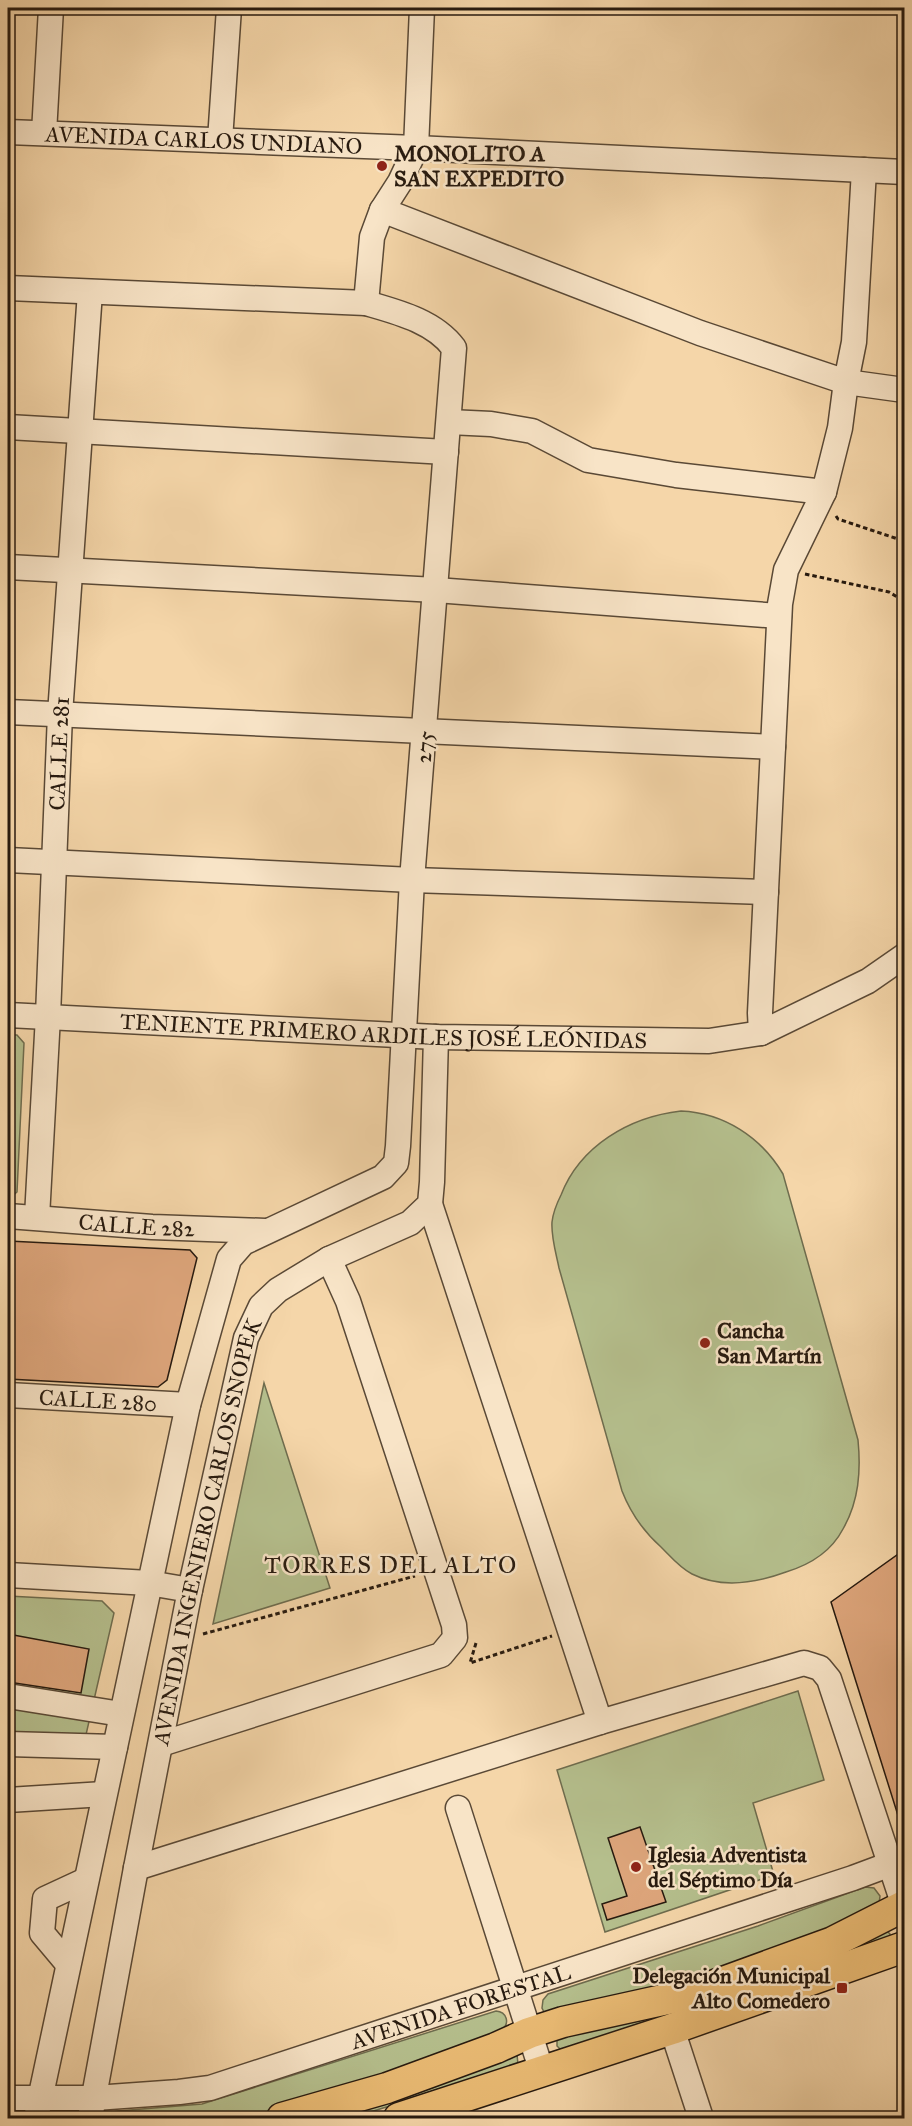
<svg xmlns="http://www.w3.org/2000/svg" width="912" height="2126" viewBox="0 0 912 2126" font-family="'IM FELL Great Primer',serif">
	<style>
		.green { fill: #b5bf8d; stroke: #6e6c4e; stroke-width: 1.5 }
		.building { fill: #dda57b; stroke: #271a0f; stroke-width: 1.5 }
		.lines { fill: none; stroke-linecap: round; stroke-linejoin: round }
		.minor-casing { stroke: #5a4936; stroke-width: 27 }
		.major-casing { stroke: #271a0f; stroke-width: 33 }
		.path { stroke: #271a0f; stroke-width: 3; stroke-dasharray: 4.5 3; stroke-linecap: butt }
		.minor { stroke: #f8e4c7; stroke-width: 24 }
		.major { stroke: #eabb74; stroke-width: 30 }
		.poi-dot { fill: #8f2418; stroke: #f8e4c7; stroke-width: 2 }
		.labels { text-anchor: middle; stroke-width: 5; stroke-linejoin: round; paint-order: stroke }
		.street-label { font-size: 22px; fill: #271a0f; stroke: #f8e4c7 }
		.poi-label { font-size: 22px; font-weight: bold; fill: #271a0f; stroke: #f8e4c7; text-anchor: start }
		.neighbourhood-label { font-size: 24px; letter-spacing: 1.5px; fill: #271a0f; stroke: #f8e4c7 }
	</style>
	<rect width="100%" height="100%" fill="#f5d6a9"/>
	<filter id="stains"><feTurbulence type="fractalNoise" baseFrequency=".00333" numOctaves="4"/><feColorMatrix values="0 0 0 0 .2 0 0 0 0 .09 0 0 0 0 .02 0 0 0 .5 -.17"/></filter>
	<radialGradient id="worn" r=".72"><stop offset=".6" stop-color="#630" stop-opacity="0"/><stop offset="1" stop-color="#630" stop-opacity=".3"/></radialGradient>
	<g class="green">
		<path d="M8,1035H17L24,1043L17,1192L9,1199H8Z"/>
		<path d="M681,1111C724,1113 761,1137 783,1174L858,1440C861,1471 859,1501 843,1529C831,1552 809,1565 786,1572C756,1583 722,1589 692,1574C680,1568 670,1556 661,1547C643,1531 631,1514 622,1491L559,1268C556,1253 551,1237 552,1222C553,1213 557,1203 561,1195C580,1146 629,1117 681,1111Z"/>
		<path d="M264,1383L330,1588L213,1624Z"/>
		<path d="M8,1596L102,1601L114,1613L85,1739L8,1737Z"/>
		<path d="M798,1691L824,1780L753,1803L774,1875L605,1932L557,1770Z"/>
		<path d="M865,1887L874,1888L880,1896L879,1904L873,1910L726,1970L544,2012L542,2008L543,2000L548,1994L758,1926Z"/>
		<path d="M886,1930L890,1934L889,1942L561,2050L557,2046V2039Z"/>
		<path d="M496,2011C507,2012 510,2023 502,2030L351,2088L247,2118H105L112,2112L118,2111L202,2104Z"/>
		<path d="M517,2054L518,2065L512,2068L351,2118H315Z"/>
	</g>
	<g class="building">
		<path d="M8,1241L190,1250L197,1258L167,1380L158,1387L8,1379Z"/>
		<path d="M904,1550V1825H901L831,1602Z"/>
		<path d="M8,1634L89,1649L81,1693L8,1682Z"/>
		<path d="M640,1827L666,1902L607,1920L602,1904L627,1896L608,1838Z"/>
	</g>
	<g class="lines">
		<g class="minor-casing">
			<g id="minor">
				<path id="s1" d="M8,132L416,148L904,172"/>
				<path d="M44,133L51,8"/>
				<path d="M220,140L229,8"/>
				<path d="M382,210L700,333L846,382L904,390"/>
				<path d="M8,288L366,303C397,312 434,321 454,348L412,880L398,1146L396,1163L383,1177L243,1243L229,1259L188,1405L36,2118"/>
				<path d="M366,303L372,237L382,210L400,182L416,148L422,8"/>
				<path d="M449,422L491,424L532,431L588,460L676,475L824,492"/>
				<path d="M8,427L446,452"/>
				<path d="M8,567L436,590L779,616"/>
				<path d="M8,712L773,747"/>
				<path d="M8,860L412,880L766,892"/>
				<path id="s2" d="M8,1015L436,1037L709,1041L761,1033L868,981L904,956"/>
				<path d="M761,1033L760,1013L780,604L786,570L824,492L840,428L846,382L854,342L864,170"/>
				<path d="M430,1204L600,1722"/>
				<path id="s3" d="M8,1216L152,1227L265,1231"/>
				<path id="s4" d="M37,1217L48,1016L60,714L90,292"/>
				<path id="s5" d="M8,1395L188,1405"/>
				<path d="M8,1575L149,1583L190,1590"/>
				<path d="M8,1696L121,1714"/>
				<path d="M8,1744L115,1747"/>
				<path d="M161,1744L441,1655L455,1638L454,1625L348,1301L329,1259"/>
				<path d="M8,1800L104,1794"/>
				<path d="M458,1808L542,2072"/>
				<path d="M136,1868L600,1722L804,1663L820,1668L829,1679L904,1906"/>
				<path d="M68,1964L42,1933L45,1899L86,1880"/>
				<path d="M672,2029L701,2118"/>
				<path id="s6" d="M8,2098H95L179,2092L210,2088L853,1878L904,1859"/>
				<path id="s7" d="M90,2118L136,1868L190,1590L246,1338L261,1306L278,1290L329,1259L410,1223L430,1204L432,1182L436,1037"/>
			</g>
		</g>
		<g class="major-casing">
			<g id="major">
				<path d="M282,2118L387,2088L496,2048L529,2033L563,2022L690,1994L833,1942L904,1906"/>
				<path d="M399,2118L672,2029L904,1947"/>
			</g>
		</g>
		<g class="path">
			<path d="M836,516L838,519L904,541"/>
			<path d="M805,574L889,592L904,601"/>
			<path d="M203,1634L415,1576"/>
			<path d="M476,1643L470,1663L552,1636"/>
		</g>
		<use href="#minor" class="minor"/>
		<use href="#major" class="major"/>
	</g>
	<g class="poi-dot">
		<circle cx="382" cy="166" r="6"/>
		<circle cx="705" cy="1343" r="6"/>
		<circle cx="636" cy="1867" r="6"/>
		<rect x="836" y="1982" width="12" height="12" rx="3"/>
	</g>
	<g class="labels">
		<g class="street-label">
			<text dy="8" stroke="none"><textPath href="#s1" startOffset="196">AVENIDA CARLOS UNDIANO</textPath></text>
			<text transform="translate(424 747) rotate(-85)" y="8">275</text>
			<text dy="8" stroke="none"><textPath href="#s4" startOffset="464">CALLE 281</textPath></text>
			<text dy="8" stroke="none"><textPath href="#s2" startOffset="376">TENIENTE PRIMERO ARDILES JOSÉ LEÓNIDAS</textPath></text>
			<text dy="8" stroke="none"><textPath href="#s3" startOffset="129">CALLE 282</textPath></text>
			<text dy="8" stroke="none"><textPath href="#s5" startOffset="90">CALLE 280</textPath></text>
			<text dy="8" stroke="none"><textPath href="#s7" startOffset="598">AVENIDA INGENIERO CARLOS SNOPEK</textPath></text>
			<text dy="8" stroke="none"><textPath href="#s6" startOffset="466">AVENIDA FORESTAL</textPath></text>
		</g>
		<g class="poi-label">
			<text x="394" y="161">MONOLITO A<tspan x="394" dy="25">SAN EXPEDITO</tspan></text>
			<text x="717" y="1338">Cancha<tspan x="717" dy="25">San Martín</tspan></text>
			<text x="648" y="1862">Iglesia Adventista<tspan x="648" dy="25">del Séptimo Día</tspan></text>
			<text x="830" y="1983" text-anchor="end">Delegación Municipal<tspan x="830" dy="25">Alto Comedero</tspan></text>
		</g>
		<g class="neighbourhood-label">
			<text x="391" y="1573">TORRES DEL ALTO</text>
		</g>
	</g>
	<rect width="912" height="2126" fill="none" stroke="#f5d6a9" stroke-width="30"/>
	<rect x="9" y="9" width="894" height="2108" fill="none" stroke="#271a0f" stroke-width="3"/>
	<rect x="15" y="15" width="882" height="2096" fill="none" stroke="#271a0f" stroke-width="1.5"/>
	<rect width="100%" height="100%" filter="url(#stains)"/>
	<rect width="100%" height="100%" fill="url(#worn)"/>
</svg>
